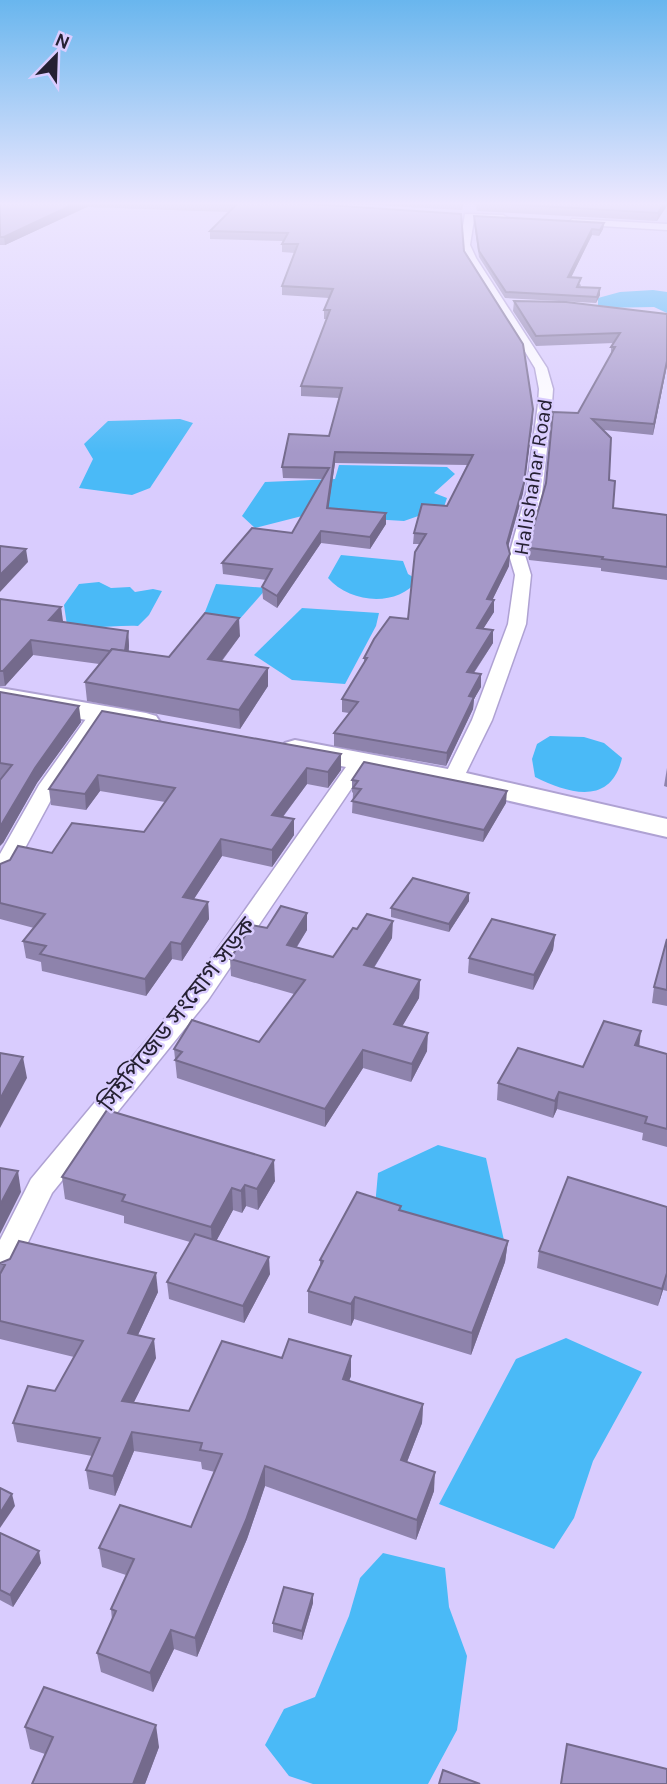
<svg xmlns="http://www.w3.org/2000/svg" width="667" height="1784" viewBox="0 0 667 1784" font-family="Karla,'Noto Sans Bengali',sans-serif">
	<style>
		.water { fill: #4abaf7 }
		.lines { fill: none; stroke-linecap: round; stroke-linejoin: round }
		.street-casing { stroke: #afa2d3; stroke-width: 3 }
		.secondary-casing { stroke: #afa2d3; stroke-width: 4 }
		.street { fill: #fff; fill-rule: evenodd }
		.secondary { fill: #fff; fill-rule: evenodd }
		.wall { fill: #8e83ac }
		.shaded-wall { fill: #746a8c }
		.building { fill: #a598c8; stroke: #746a8c; stroke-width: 2 }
		.labels { text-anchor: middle; stroke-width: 5; stroke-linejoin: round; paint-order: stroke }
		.far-street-label { font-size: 21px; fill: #252032; stroke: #d9ccfe }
		.street-label { font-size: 24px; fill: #252032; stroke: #d9ccfe }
	</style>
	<rect width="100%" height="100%" fill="#d9ccfe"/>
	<g class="water">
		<path d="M653,290L667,292V313L654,307L598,308V298L620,292Z"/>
		<path d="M180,419L193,423L150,488L132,495L79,488L93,459L84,444L108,421Z"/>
		<path d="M339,465L447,467L455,474L434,493L447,498L444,507L404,521L306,515L255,528L242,516L265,482L335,479Z"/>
		<path d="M341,555L403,561L408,574L418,580C396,608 350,603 328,578Z"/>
		<path d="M99,582L111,588L130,587L135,592L153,589L162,591L149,615L138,626C114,625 90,630 67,625L64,605L79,584Z"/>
		<path d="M216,584L267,588L230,630L199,627Z"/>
		<path d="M302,608L379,613L376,626L345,684L292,680L254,655Z"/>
		<path d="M550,736L584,737L604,743L622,758C611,806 569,794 535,777L532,759L537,744Z"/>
		<path d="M438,1145L486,1158L505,1245L375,1206L378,1173Z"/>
		<path d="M566,1338L642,1372L593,1461L574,1518L554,1549L439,1504L516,1359Z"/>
		<path d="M383,1553L445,1568L449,1607L467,1656L457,1730L428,1784H313L289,1776L265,1745L284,1709L315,1697L349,1616L360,1578Z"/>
	</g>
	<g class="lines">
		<g class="street-casing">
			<g id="street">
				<path d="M465,214L503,215L508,218L503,221L474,219L470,245L476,258L547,368L553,389L552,404L542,494L525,555L531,575L526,624L492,720L463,779L453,785L443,779L472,720L508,624L515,575L509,555L526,494L538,404L539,389L535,368L460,245Z"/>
				<path d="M572,219L667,224V230L568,224Z"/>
				<path d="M100,707L110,713L59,785L11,874L0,881V854L39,785L93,709Z"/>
				<path d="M360,755L370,761L208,1000L52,1193L11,1277L0,1281V1240L31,1179L190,988L353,757Z"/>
			</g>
		</g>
		<g class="secondary-casing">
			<g id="secondary">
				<path d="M0,688L146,713L156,716L160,722L156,728L146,731L0,704Z"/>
				<path d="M295,740L453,770L667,819V837L453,788L285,755L280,749L285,743Z"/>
			</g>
		</g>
		<use href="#street" class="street"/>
		<use href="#secondary" class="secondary"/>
	</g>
	<g class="wall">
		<path d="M0,203H296L464,251L533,419L523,493L508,547L509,566L492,600L494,612L483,629L493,643L474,673L481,687L474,699L473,709L446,766L334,746V733L349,713L342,712V699L364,664V658L408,619L419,544H413L414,533L447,506L467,465L335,463L328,508L386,524L370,549L321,543L277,608L263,599L262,587L266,580L223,574L222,563L292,533L323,479L283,478L282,467L329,436L339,398L301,396V386L327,319H324V310L329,298L282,295V286L295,253L282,252V244L283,241L210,239V231L229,212L87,207L5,245H0Z"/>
		<path d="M333,203H464L462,210Z"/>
		<path d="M475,203H667L657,221L477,211Z"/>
		<path d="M474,216L604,223L603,229L599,236L592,235L571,277L581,285L580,287L600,295L596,303L505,298L479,257L474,222Z"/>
		<path d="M514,301L667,314V365L653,435L604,430L613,508L667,515V580L601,571V568L529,560L528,555L529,543L578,413L611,356V347L614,343L536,346L513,311Z"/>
		<path d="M0,599L61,607L62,622L128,631L129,646V651L169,657L240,636L222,661L268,686L240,729L87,701L85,682L99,664L33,655L5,686H0Z"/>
		<path d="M0,692L81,722L37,783L3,843L0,778Z"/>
		<path d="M102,711L341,754V770L328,788L307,784L283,817L294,819V835L272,867L222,856L194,899L208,902L209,919L182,961L172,959L146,996L42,971L41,962L26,958L23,941L34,928L0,919V864L144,832L165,802L100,791L86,810L51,805L49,789Z"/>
		<path d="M667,768V787L664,786Z"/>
		<path d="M352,780L506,803L483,842L352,813L353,793L352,792Z"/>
		<path d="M469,893V901L449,932L391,917V908Z"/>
		<path d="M307,913V930L297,947L333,957L392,938L374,968L420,980L419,998L402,1026L427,1051L411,1082L363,1068L325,1127L177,1078L174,1049L259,1042L294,994L231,976L230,959L267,928Z"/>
		<path d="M555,935L553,950L533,990L468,973L469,958Z"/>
		<path d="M667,939V1006L652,1003L654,987Z"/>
		<path d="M639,1046L667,1054V1147L642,1140L643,1133L557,1109L553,1118L497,1100L498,1083L583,1067Z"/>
		<path d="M62,1177L275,1181L258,1210L246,1206L242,1213L233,1210L216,1241L270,1274L244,1323L169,1299L167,1282L190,1242L124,1223V1216L65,1199Z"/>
		<path d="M667,1207V1291L663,1290L658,1306L537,1268L539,1251Z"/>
		<path d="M400,1210L508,1241L505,1262L471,1355L354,1319L351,1326L308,1313V1291L320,1267V1260Z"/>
		<path d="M0,1263L158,1292L138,1335L156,1358L134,1402L189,1411L282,1358L351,1376L349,1381L423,1404L422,1423L407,1462L434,1491L416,1540L265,1486L247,1539L197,1657L174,1649L153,1692L101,1672L97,1653L112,1620L111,1609L126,1575L102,1567L99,1548L191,1527L215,1472L202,1469L201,1462L134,1451L115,1496L89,1489L86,1470L92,1456L17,1442L13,1423L55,1391L74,1357L0,1339Z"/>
		<path d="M0,1533L41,1563L13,1607L0,1600Z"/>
		<path d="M313,1594V1603L302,1640L273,1632V1623Z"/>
		<path d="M25,1727L159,1747L145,1784H32L45,1754L30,1749Z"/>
	</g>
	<g class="shaded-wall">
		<path d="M76,203H87V207L5,245L4,237Z"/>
		<path d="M664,203H667V206L657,221L658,213Z"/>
		<path d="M604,223L603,229L599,236L600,230Z"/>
		<path d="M592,229V235L568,284V277Z"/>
		<path d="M600,288V295L596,303L597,297Z"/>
		<path d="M667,361V365L653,435L654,424Z"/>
		<path d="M533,419L523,493L506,554L507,543Z"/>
		<path d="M335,452V463L327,519V508Z"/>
		<path d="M386,513V524L370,549V537Z"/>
		<path d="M321,531V543L277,608V596Z"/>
		<path d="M26,549L28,562L0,592V575Z"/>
		<path d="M510,554L509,566L487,611V599Z"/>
		<path d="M494,600V612L476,640L477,628Z"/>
		<path d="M61,607L63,621L50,635L49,620Z"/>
		<path d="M239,618L240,636L209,677L208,659Z"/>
		<path d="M493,630V643L466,684L467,672Z"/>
		<path d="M128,631L129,646L126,668L125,653Z"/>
		<path d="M31,640L33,655L5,686L3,671Z"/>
		<path d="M268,668V686L240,729L239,710Z"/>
		<path d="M481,674V687L474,699L473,709L446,766L447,753L469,696Z"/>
		<path d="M79,706L81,722L37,783L3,843L0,846V827L35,768Z"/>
		<path d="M341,754V770L328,788V772Z"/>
		<path d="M307,768V784L272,831V815Z"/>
		<path d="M98,775L100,791L86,810L85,794Z"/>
		<path d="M507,791L506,803L483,842L484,830Z"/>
		<path d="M294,819V835L272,867V850Z"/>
		<path d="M221,839L222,856L184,914L183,897Z"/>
		<path d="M469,893V901L449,932V924Z"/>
		<path d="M208,902L209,919L182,961L181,944Z"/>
		<path d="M307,913V930L287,962V945Z"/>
		<path d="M393,921L392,938L364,983V965Z"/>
		<path d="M555,935L553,950L533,990L534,975Z"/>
		<path d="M171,942L172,959L146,996L145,979Z"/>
		<path d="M420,980L419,998L393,1042L394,1024Z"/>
		<path d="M641,1031L639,1048L635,1045Z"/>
		<path d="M428,1033L427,1051L411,1082L412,1064Z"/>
		<path d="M363,1050V1068L325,1127V1109Z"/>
		<path d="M23,1057L27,1078L0,1128V1099Z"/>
		<path d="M559,1092L557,1109L553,1118L555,1101Z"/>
		<path d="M274,1160L275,1181L258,1210L257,1189Z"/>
		<path d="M18,1171L21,1192L0,1234V1205Z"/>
		<path d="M245,1185L246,1206L242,1213L241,1191Z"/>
		<path d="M232,1188L233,1210L212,1249L211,1227Z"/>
		<path d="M508,1241L505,1262L471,1355L472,1333Z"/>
		<path d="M269,1257L270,1274L244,1323L243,1306Z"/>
		<path d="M156,1273L158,1292L130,1352L128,1333Z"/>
		<path d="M667,1273L663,1290L658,1306L662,1289Z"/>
		<path d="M355,1297L354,1319L351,1326V1304Z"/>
		<path d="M154,1339L156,1358L125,1420L122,1401Z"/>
		<path d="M351,1356V1376L342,1398L343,1379Z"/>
		<path d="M423,1404L422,1423L400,1480L401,1460Z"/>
		<path d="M132,1432L134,1451L115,1496L113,1476Z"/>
		<path d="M265,1466V1486L247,1539L197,1657L195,1638Z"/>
		<path d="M435,1472L434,1491L416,1540L417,1520Z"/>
		<path d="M12,1494L15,1506L0,1528V1513Z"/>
		<path d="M39,1551L41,1563L13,1607L10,1595Z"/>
		<path d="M313,1594V1603L302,1640V1631Z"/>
		<path d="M171,1630L174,1649L153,1692L150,1673Z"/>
		<path d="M156,1725L159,1747L145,1784H133Z"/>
	</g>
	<g class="building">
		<path d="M0,203H76L4,237H0Z"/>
		<path d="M198,203H296L461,214L464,251L523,344L533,409L524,483L507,543L510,554L487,599L494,600L477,628L493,630L467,672L481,674L469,696L474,697L447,753L334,733L358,702L342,699L367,658H364L374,639L390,617L408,619L415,552L426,534L414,533L422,504L447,506L473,455L335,452L327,508L386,513L370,537L321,531L277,596L262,587L272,569L222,563L252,528L292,533L329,468L282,467L289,434L329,436L342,388L301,386L330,310H324L333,289L282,286L298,244H282L288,233L210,231L236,205Z"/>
		<path d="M490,203H664L658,213Z"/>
		<path d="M474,216L604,223L600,230L592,229L568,277L581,278L577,287L600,288L597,297L506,292L479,251Z"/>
		<path d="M514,301L566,302L667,314V361L654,424L592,419L611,438L609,480L615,481L613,508L667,515V567L602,559L603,557L530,548L529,543L546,483L553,412L578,413L615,347H611L620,333L536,336Z"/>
		<path d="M0,546L26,549L0,575Z"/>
		<path d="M0,599L61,607L49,620L128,631L125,651L112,649L110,651L31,640L3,671H0Z"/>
		<path d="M205,613L239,618L208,659L268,668L239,710L85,682L112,649L169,657Z"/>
		<path d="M0,692L79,706L35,768L0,827V780L12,765L0,763Z"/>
		<path d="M102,711L341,754L328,772L307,768L272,815L294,819L272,850L221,839L183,897L208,902L181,944L171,942L145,979L40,954L46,946L23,941L45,914L0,903V864L10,860L18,846L52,853L72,823L144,832L175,788L98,775L85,794L49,789Z"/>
		<path d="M364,762L507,791L484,830L352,801L361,789L353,788L358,781L352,780Z"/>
		<path d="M413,878L469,893L449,924L391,908Z"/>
		<path d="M281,906L307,913L287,945L333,957L353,928L357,929L367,914L393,921L364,965L420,980L394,1024L428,1033L412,1064L363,1050L325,1109L175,1060L182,1052L174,1049L192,1020L259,1042L305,980L230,959L252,925L267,928Z"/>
		<path d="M492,919L555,935L534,975L469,958Z"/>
		<path d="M667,939V990L654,987Z"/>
		<path d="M604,1021L641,1031L635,1045L667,1054V1129L645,1123L647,1117L559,1092L555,1101L498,1083L518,1048L583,1067Z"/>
		<path d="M0,1053L23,1057L0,1099Z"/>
		<path d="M107,1110L274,1160L257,1189L245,1185L241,1191L232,1188L211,1227L122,1201L125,1195L62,1177Z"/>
		<path d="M0,1168L18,1171L0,1205Z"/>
		<path d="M568,1177L667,1207V1273L662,1289L539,1251Z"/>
		<path d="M357,1192L401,1206L399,1210L508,1241L472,1333L355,1297L351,1304L308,1291L323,1261L320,1260Z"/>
		<path d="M195,1234L269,1257L243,1306L167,1282Z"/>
		<path d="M19,1241L156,1273L128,1333L154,1339L122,1401L189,1411L222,1341L282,1358L289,1339L351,1356L343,1379L423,1404L401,1460L435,1472L417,1520L265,1466L246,1520L195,1638L171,1630L150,1673L97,1653L116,1611L111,1609L134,1559L99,1548L120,1505L191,1527L222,1454L200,1450L202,1443L132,1432L113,1476L86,1470L100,1438L13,1423L28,1386L55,1391L83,1341L0,1321V1274L5,1265L0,1263L10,1259Z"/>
		<path d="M0,1488L12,1494L0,1513Z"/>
		<path d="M0,1533L39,1551L10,1595L0,1590Z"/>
		<path d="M284,1587L313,1594L302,1631L273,1623Z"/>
		<path d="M44,1687L156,1725L133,1784H32L53,1737L25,1727Z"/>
		<path d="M567,1744L667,1769V1784H561Z"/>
		<path d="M443,1770L480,1784H439Z"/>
	</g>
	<linearGradient id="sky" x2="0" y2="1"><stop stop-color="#69b6ee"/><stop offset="0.45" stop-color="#eee8ff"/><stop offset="1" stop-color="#eee8ff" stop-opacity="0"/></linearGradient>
	<rect width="667" height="453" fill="url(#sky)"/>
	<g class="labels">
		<g class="far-street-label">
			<text transform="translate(533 477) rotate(-81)" y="7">Halishahar Road</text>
		</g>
		<g class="street-label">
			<text transform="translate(177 1014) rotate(-52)" y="8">সিইপিজেড সংযোগ সড়ক</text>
		</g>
	</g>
	<g transform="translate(56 56) rotate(23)" stroke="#d9ccfe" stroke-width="5" paint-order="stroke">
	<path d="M0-5L12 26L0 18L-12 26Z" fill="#252032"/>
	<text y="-10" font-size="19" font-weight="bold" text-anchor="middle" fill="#252032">N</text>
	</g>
</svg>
